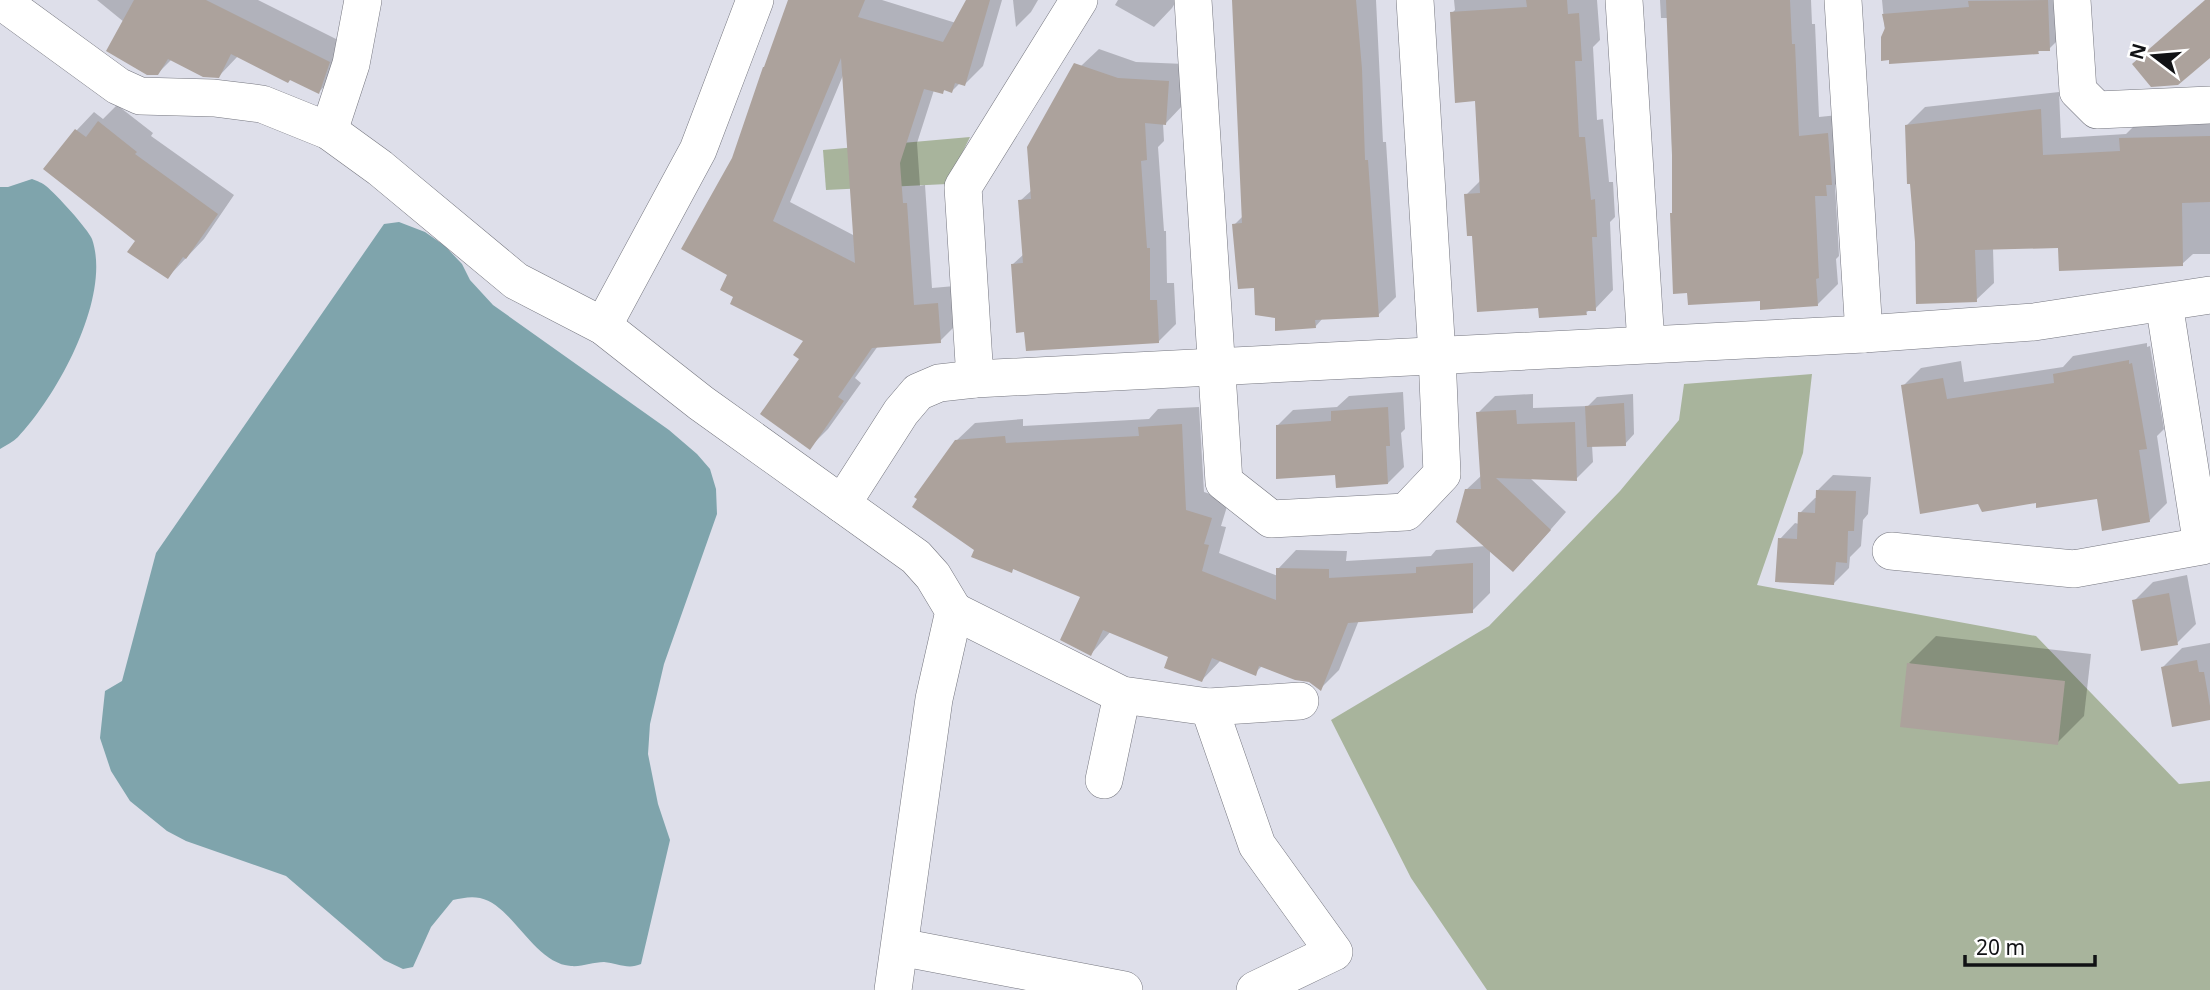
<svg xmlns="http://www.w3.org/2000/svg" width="2210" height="990" viewBox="0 0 2210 990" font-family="'Noto Sans',sans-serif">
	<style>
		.green { fill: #a8b49c }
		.water { fill: #7fa4ac }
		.shadow { fill: #0003; fill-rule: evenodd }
		.building { fill: #aca29c; fill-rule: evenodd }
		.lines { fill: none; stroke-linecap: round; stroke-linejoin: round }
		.minor-casing { stroke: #75767f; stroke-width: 38 }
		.minor { stroke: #fff; stroke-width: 37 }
	</style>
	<rect width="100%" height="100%" fill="#dedfea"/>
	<g class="green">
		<path d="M970,137L947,184L826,190L823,150Z"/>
		<path d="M1812,374L1803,453L1757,585L2036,636L2179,784L2210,781V990H1487L1411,878L1331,720L1489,626L1620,491L1679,420L1684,384Z"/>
	</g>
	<g class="water">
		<path d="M32,179C37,181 43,183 46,186C56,194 88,229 92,239C112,297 57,396 18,437C13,442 6,445 0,449V187H8Z"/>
		<path d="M399,222L425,232L445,246L462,264L470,280L493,305L669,430L697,454L710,469L716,489L717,514L664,664L650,724L648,754L658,804L670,840L641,964C628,970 617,963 604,962C593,962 582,967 571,966C533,963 513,905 480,898C471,896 462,898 453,900L431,927L413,967L403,969L384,960L286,876L186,841L167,831L130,801L111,771L100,738L105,691L122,681L156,553L384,224Z"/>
	</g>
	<g class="shadow">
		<path d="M97,0H258L346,44L336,74L319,92L238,56L219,76L172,59L157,74L124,22Z"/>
		<path d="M790,0H882L956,23L968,0H1002L983,66L965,84L960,83L952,91L946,89L942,92L934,90L917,143L920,186L925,185L932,288L955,286L958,323L940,341L878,346L855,378L861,383L828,429L810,447L801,358L806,341L736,296L729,274L734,159ZM844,73L855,236L790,202Z"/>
		<path d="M1013,0H1038L1031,12L1016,27Z"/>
		<path d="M1118,0H1177L1172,8L1154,27L1115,5Z"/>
		<path d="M1233,0H1376L1383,142H1386L1396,297L1378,315L1323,318L1315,327L1277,317L1256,286L1234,225L1244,215Z"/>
		<path d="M1454,0H1597L1600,40L1593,47L1597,120L1603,119L1609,182H1613L1615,217L1610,222L1613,290L1595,309H1590L1586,313L1540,306L1474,234L1466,195L1481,180L1476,100L1452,13L1455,10Z"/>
		<path d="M1660,0H1811L1812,24H1815L1819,117L1848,114L1847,173L1835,185L1839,256L1836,259L1838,284L1817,305L1761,299L1674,212L1668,18H1661Z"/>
		<path d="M1882,0H2065L2066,32L2049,49L2040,50L2038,52L1885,31Z"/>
		<path d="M1099,49L1136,62L1185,64L1183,105L1166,123H1163L1164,141L1158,147L1164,231H1166L1167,283H1174L1176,324L1158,342L1013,264L1024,254L1020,201L1032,190L1081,66Z"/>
		<path d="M2059,92L2061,138L2126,134L2139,121L2210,119V254H2193L2182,264L2059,246L1993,248L1994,283L1976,300L1916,242L1907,125L1925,107Z"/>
		<path d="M117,105L153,133L151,136L234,195L204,239L168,277L137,241L46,169L77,130L94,112L103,119Z"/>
		<path d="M2147,343V347L2150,346L2164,429L2157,436L2167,503L2149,521L2099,497L2037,501L1903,386L1921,368L1961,361L1964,382L2063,367L2073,356Z"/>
		<path d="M1403,392L1405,429L1401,433L1404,467L1388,483L1336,473L1277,426L1293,410L1337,407L1349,396Z"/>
		<path d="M1533,394V408L1588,406L1597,397L1633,394L1634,434L1625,444L1592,445L1593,462L1576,479L1530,478L1566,512L1530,553L1490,550V593L1472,611L1359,620L1339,670L1321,688L1309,680L1263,665L1255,673L1221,660L1202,680L1170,656L1111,631L1091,654L1082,596L1015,567L1011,571L976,550L956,441L975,423L1023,419V426L1149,419L1158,409L1199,407L1204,492L1229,500L1221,526L1226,527L1219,553L1278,576V569L1296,550L1347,551L1346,561L1431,556L1436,550L1486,546L1466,490L1482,475L1478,413L1495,396Z"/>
		<path d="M1833,475L1871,477L1868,514L1863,520L1861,546L1850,557L1849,568L1834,583L1780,539L1795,523L1799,524L1800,513L1815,498H1818V490Z"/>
		<path d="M2187,575L2196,624L2177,643L2134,601L2153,582Z"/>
		<path d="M1936,636L2091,654L2084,716L2057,743L1909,663Z"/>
		<path d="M2210,643V719L2163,667L2182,648Z"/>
	</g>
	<g class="building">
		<path d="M134,0H206L330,62L319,94L290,80L288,83L231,54L219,78L203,77L168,59L158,75H147L106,51Z"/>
		<path d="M788,0H865L858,17L943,42L966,0H990L965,86L955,83L952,93L944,90L943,94L924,89L900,163L903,203H907L914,305L938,303L941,343L872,348L838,397L844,401L810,450L760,414L799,359L793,355L803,341L730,304L733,297L720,290L727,275L681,249L732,158L763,67H764ZM841,58L855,263L773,221Z"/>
		<path d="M1232,0H1356L1362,69L1365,160H1368L1379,317L1315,320L1316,328L1275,331V318L1255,315L1254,288L1238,289L1232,224L1242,223Z"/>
		<path d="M1526,0H1567L1568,14L1579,13L1582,61H1575L1579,137H1585L1591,200L1595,199L1597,237H1592L1596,311H1586L1587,315L1539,318L1538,308L1477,312L1472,236H1467L1464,194L1480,193L1475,101L1455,103L1450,12L1527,7Z"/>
		<path d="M1666,0H1790L1792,44H1795L1799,136L1828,133L1832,185H1826L1827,196H1815L1819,278L1816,279L1818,306L1760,310V301L1688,305L1687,293L1673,294L1670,213H1672V155Z"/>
		<path d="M2048,0L2050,51H2038L2039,54L1889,64V60L1881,61V37L1885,28L1882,14L1969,7L1968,1Z"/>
		<path d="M2205,0H2210V58L2178,85L2151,87L2132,64Z"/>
		<path d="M1074,63L1118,78L1169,81L1166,125L1145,123L1147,160L1141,161L1147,248H1150V300H1157L1159,343L1026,351L1024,332L1016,333L1011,264L1023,263L1018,200L1031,199L1027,147Z"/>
		<path d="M2041,109L2043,155L2120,151L2119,138L2210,136V202L2182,203L2183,266L2059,271L2058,248L1975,250L1977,302L1916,304L1915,242L1910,184H1907L1905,125Z"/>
		<path d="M98,121L137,152L135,154L218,214L186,259L183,257L168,279L127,252L135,241L43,169L75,129L86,137Z"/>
		<path d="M2129,360V364L2132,363L2147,449L2139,450L2150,522L2102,531L2097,499L2036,508V503L1982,512L1978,504L1920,514L1901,385L1943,378L1947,399L2054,383L2053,374Z"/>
		<path d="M1624,403L1626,446L1587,447L1585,406Z"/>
		<path d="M1388,407L1390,446H1386L1388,484L1336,488L1335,475L1276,479V425L1331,421V411Z"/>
		<path d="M1516,410L1517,424L1575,422L1577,481L1496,478L1551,530L1513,572L1456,522L1465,489H1481L1476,412Z"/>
		<path d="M1182,424L1186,510L1212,518L1204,544L1209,545L1202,571L1276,600V568L1329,569V578L1416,573V567L1473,563V613L1348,623L1321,691L1309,682L1295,680L1259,666L1256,676L1212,658L1202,682L1164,668L1168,657L1103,630L1091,656L1060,640L1080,597L1013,569L1012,573L971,557L974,550L912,507L917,499L914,497L955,440L1005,436L1006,443L1139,436L1138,427Z"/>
		<path d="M1816,490L1856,491L1854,531H1848L1847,563L1836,562L1834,585L1775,582L1778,538L1797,539L1798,512L1815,513Z"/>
		<path d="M2169,593L2178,645L2141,651L2132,600Z"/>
		<path d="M2197,660L2199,672H2204L2210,706V720L2172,727L2161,667Z"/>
		<path d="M1907,663L2065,681L2058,745L1900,727Z"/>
	</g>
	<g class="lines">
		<g class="minor-casing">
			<g id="minor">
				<path d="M0,0L118,86L140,96L214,98L262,104L329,131L380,168L516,281L603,326L701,403L916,557L933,576L954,611L934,699L893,990"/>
				<path d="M1193,0L1224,482L1271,519L1406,512L1442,474L1437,355L1415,0"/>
				<path d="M1624,0L1646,344"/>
				<path d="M1843,0L1864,334"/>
				<path d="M2072,0L2078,91L2097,110L2210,105"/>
				<path d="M329,131L351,64L363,0"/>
				<path d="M603,326L698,150L755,0"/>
				<path d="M975,379L963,187L1079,0"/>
				<path d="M842,504L901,412L918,392L939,383L975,379L1864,334L2034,322L2210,295"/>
				<path d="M1891,551L2074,569L2202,546L2164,303"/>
				<path d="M954,611L1122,695L1209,707L1300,701"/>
				<path d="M1209,707L1257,845L1334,952L1255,990"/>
				<path d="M1104,780L1122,695"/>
				<path d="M900,947L1124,990"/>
			</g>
		</g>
		<use href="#minor" class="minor"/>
	</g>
	<g transform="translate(2154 56) rotate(286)" stroke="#ffffff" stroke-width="5" paint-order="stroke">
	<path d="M0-5L12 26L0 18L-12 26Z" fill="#111215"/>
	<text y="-10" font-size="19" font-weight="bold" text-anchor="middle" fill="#111215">N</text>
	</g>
	<path d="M1965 955v10h130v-10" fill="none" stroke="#111215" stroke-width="3.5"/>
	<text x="1976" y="955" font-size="21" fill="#111215" stroke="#ffffff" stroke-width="5" paint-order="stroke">20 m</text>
</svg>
